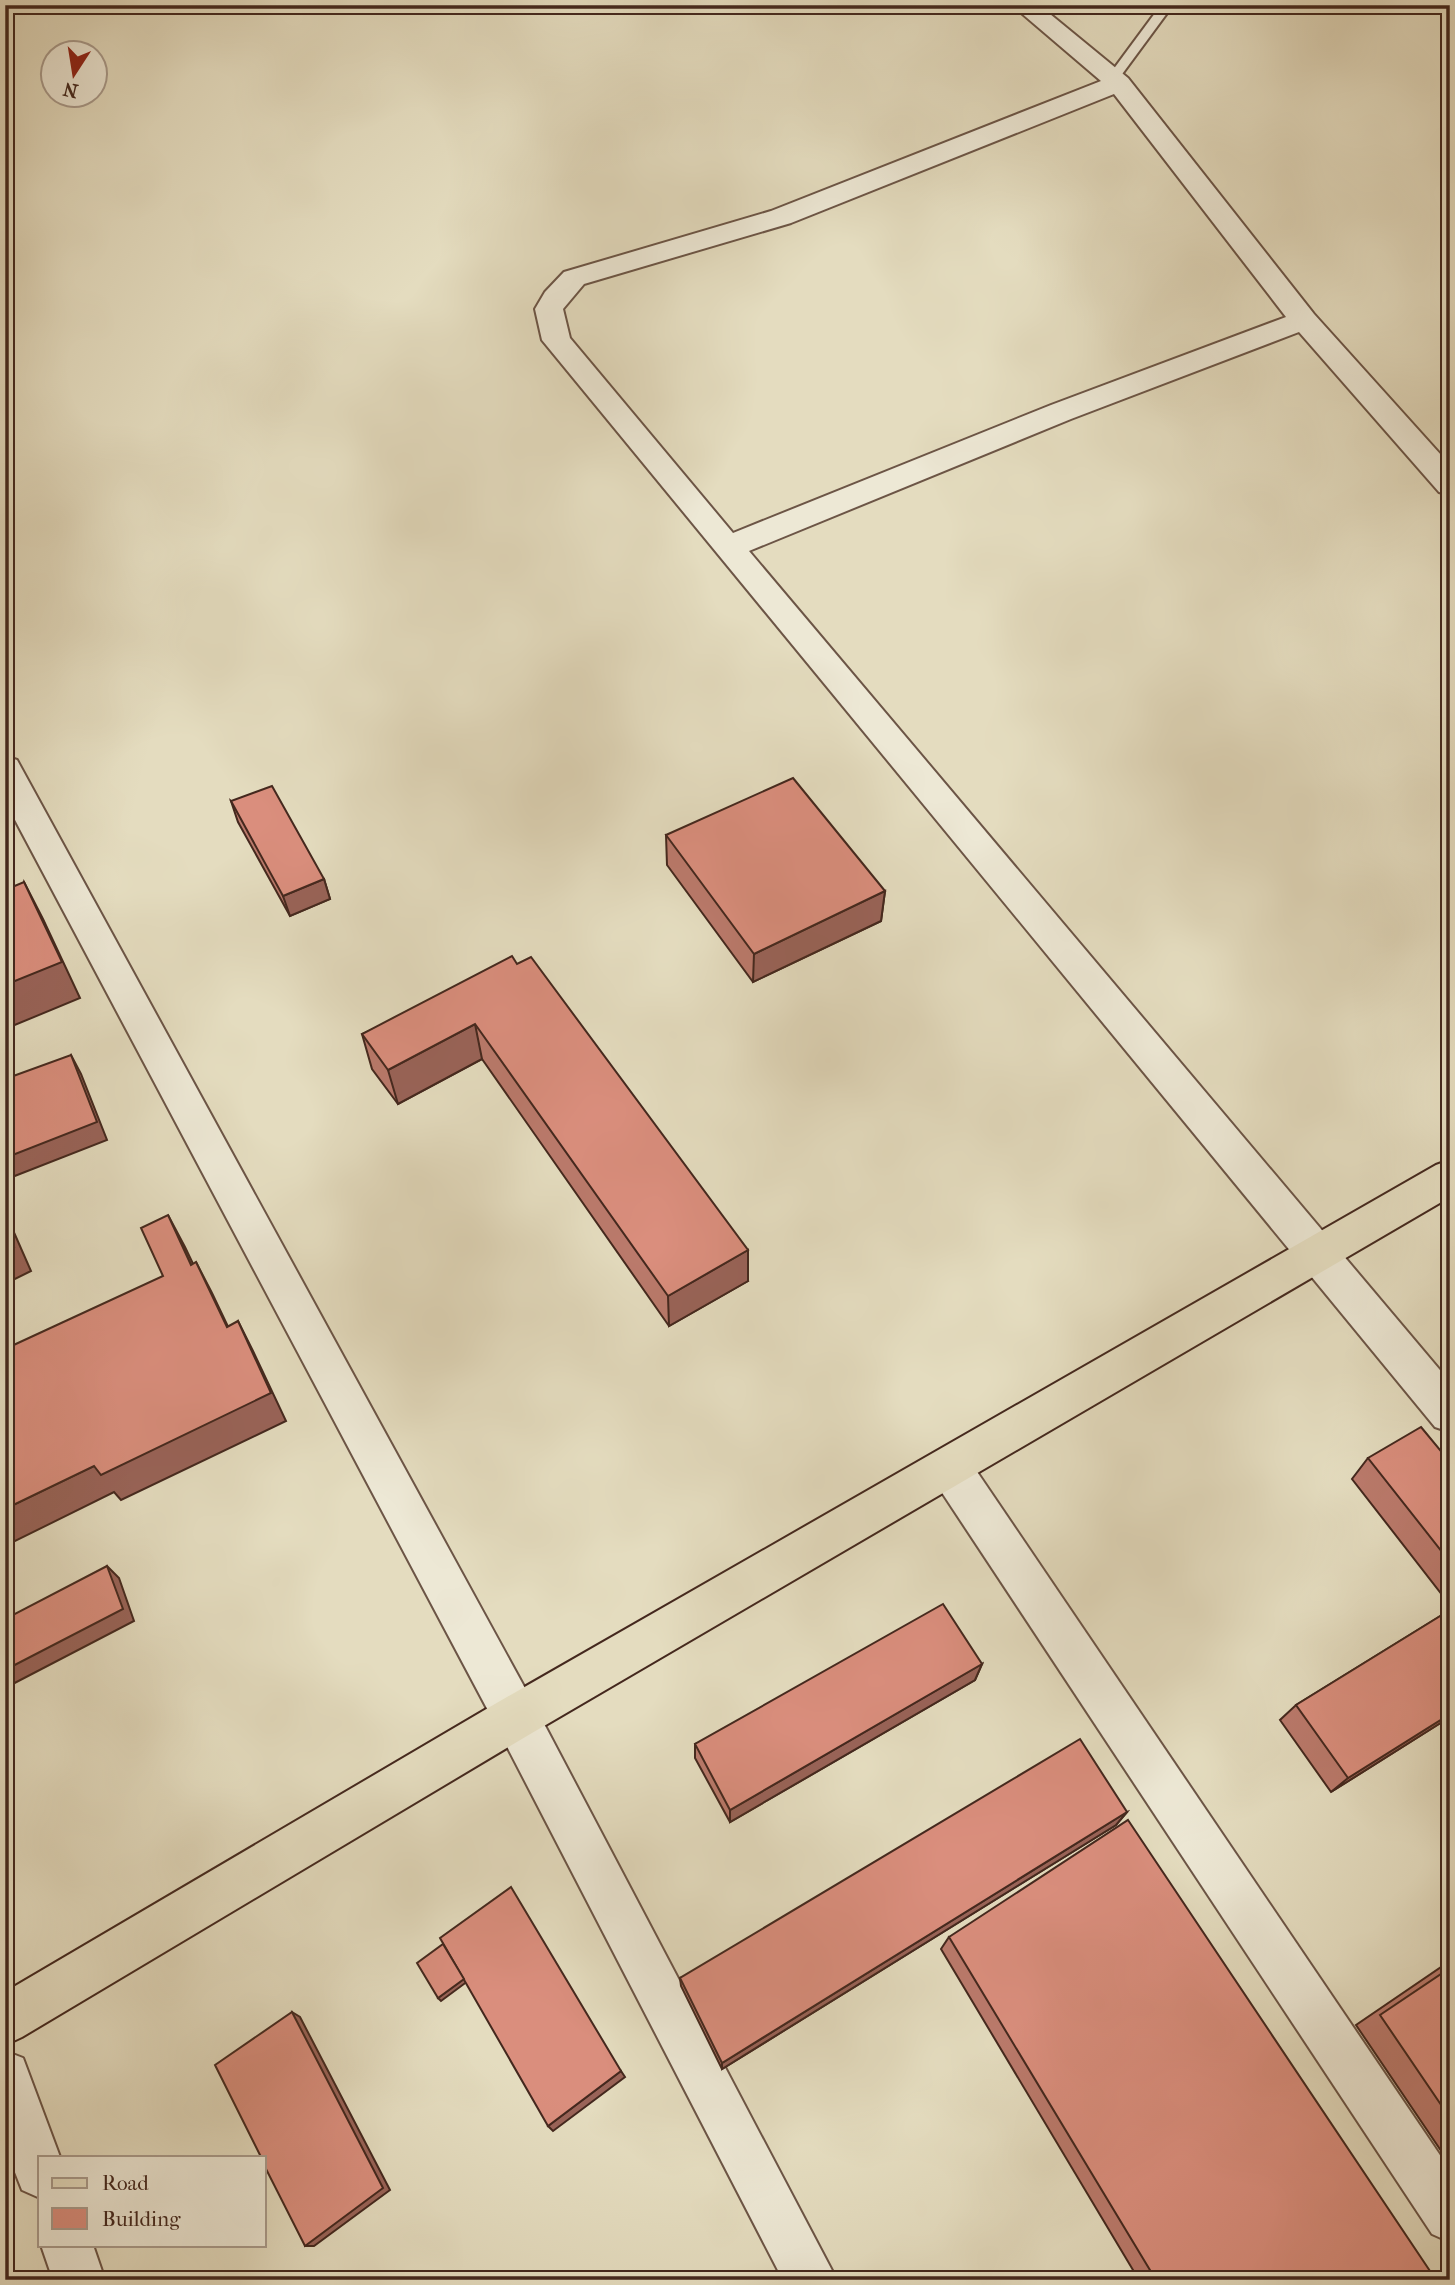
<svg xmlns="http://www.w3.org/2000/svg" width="1455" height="2285" viewBox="0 0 1455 2285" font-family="'IM FELL French Canon',serif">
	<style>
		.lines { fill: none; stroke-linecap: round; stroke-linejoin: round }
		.lane-casing { stroke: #6c5546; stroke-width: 4 }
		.street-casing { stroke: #6c5546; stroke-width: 4 }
		.primary-casing { stroke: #44281e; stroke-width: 4 }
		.lane { fill: #ede8d5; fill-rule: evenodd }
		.street { fill: #ede8d5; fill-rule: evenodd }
		.primary { fill: #e4dcbf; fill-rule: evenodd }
		.wall { fill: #bb7a6c; stroke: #44281e; stroke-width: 2 }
		.shaded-wall { fill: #996358; stroke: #44281e; stroke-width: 2 }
		.building { fill: #da8e7d; stroke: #44281e; stroke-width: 2 }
	</style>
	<rect width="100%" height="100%" fill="#e4dcbf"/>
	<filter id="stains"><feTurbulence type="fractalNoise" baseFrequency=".00286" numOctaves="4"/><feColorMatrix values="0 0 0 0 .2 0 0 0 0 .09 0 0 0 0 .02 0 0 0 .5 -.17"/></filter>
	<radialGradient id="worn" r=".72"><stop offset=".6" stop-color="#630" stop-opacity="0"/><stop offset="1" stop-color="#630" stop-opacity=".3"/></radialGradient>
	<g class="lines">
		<g class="lane-casing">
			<path id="lane" d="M1161,5H1173L1117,81H1109L1107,78Z"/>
		</g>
		<g class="street-casing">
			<g id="street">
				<path d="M1012,5H1039L1128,78L1314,314L1450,465V495L1439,492L1299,332L1071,419L749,551L1450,1382V1432L1435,1427L542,340L535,309L545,292L564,272L771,211L1101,81ZM1114,94L1286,317L1051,405L733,533L570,338L563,309L584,284L791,223Z"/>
				<path d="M5,756L17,760L532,1701L837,2280H783L500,1733L5,801Z"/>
				<path d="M950,1448L965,1454L1450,2170V2242L1432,2234L935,1482L929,1468L935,1454Z"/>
				<path d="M5,2051L23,2058L60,2157H40V2198L22,2190L5,2147Z"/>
				<path d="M41,2245H93L105,2280H53Z"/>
			</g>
		</g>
		<g class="primary-casing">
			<path id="primary" d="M1450,1160V1197L532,1733L22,2037L5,2045V1992L500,1701L1436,1165Z"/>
		</g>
		<use href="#lane" class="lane"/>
		<use href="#street" class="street"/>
		<use href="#primary" class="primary"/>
	</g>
	<g class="wall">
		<path d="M231,801L324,879L330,899L290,916L238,822Z"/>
		<path d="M666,835L885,891L881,921L753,982L667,865Z"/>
		<path d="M517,964L748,1281L669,1326L482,1059L398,1104L372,1069L362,1034Z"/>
		<path d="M1368,1458L1450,1462V1605L1352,1479Z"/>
		<path d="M1450,1610V1717L1331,1792L1280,1720L1296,1705Z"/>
		<path d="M982,1664L975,1680L730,1822L695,1758V1744Z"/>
		<path d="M1127,1812L1116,1825L722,2069L681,1986L680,1978Z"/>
		<path d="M949,1937L1436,2280H1139L941,1949Z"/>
		<path d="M1450,1961V2164L1356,2025Z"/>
	</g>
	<g class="shaded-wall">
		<path d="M324,879L330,899L290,916L283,896Z"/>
		<path d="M24,882L43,919L80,998L5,1029V985Z"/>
		<path d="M885,891L881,921L753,982L754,954Z"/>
		<path d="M475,1024L482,1059L398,1104L388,1070Z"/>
		<path d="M71,1055L81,1074L107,1140L7,1179L5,1177V1158Z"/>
		<path d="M5,1212L31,1271L5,1284Z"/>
		<path d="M168,1215L185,1247L208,1295L191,1265Z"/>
		<path d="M748,1250V1281L669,1326L668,1296Z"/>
		<path d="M196,1262L212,1293L242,1356L227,1327Z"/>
		<path d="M238,1321L253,1351L286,1421L121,1500L114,1492L5,1546V1509L94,1466Z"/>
		<path d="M107,1566L119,1578L134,1621L5,1688V1670Z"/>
		<path d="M982,1664L975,1680L730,1822V1810Z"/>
		<path d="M1450,1714V1717L1331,1792L1348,1778Z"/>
		<path d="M1127,1812L1116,1825L722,2069V2063Z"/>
		<path d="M465,1978L468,1981L441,2001L438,1998Z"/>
		<path d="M292,2012L300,2017L390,2190L314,2246H305Z"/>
		<path d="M621,2071L625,2077L553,2131L548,2126Z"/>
	</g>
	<g class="building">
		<path d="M793,778L885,891L754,954L666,835Z"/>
		<path d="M272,786L324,879L283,896L231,801Z"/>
		<path d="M24,882L62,962L5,985V890Z"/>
		<path d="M512,956L517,964L531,957L748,1250L668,1296L475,1024L388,1070L362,1034Z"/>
		<path d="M71,1055L97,1122L5,1158V1079Z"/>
		<path d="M168,1215L191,1265L196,1262L227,1327L238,1321L271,1393L101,1475L94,1466L5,1509V1349L163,1276L141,1228Z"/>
		<path d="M5,1227L14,1247L5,1251Z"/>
		<path d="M1421,1427L1450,1462V1562L1368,1458Z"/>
		<path d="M107,1566L123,1609L5,1670V1619Z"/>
		<path d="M943,1604L982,1664L730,1810L695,1744Z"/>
		<path d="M1450,1610V1714L1348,1778L1296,1705Z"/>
		<path d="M1080,1739L1127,1812L722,2063L680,1978Z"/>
		<path d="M1128,1820L1436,2280H1156L949,1937Z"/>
		<path d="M511,1887L621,2071L548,2126L440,1938Z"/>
		<path d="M443,1944L464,1979L438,1998L417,1963Z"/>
		<path d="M1450,1968V2118L1380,2015Z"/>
		<path d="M292,2012L383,2188L305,2246L264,2165V2157H261L215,2065Z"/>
	</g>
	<rect width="1455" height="2285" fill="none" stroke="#e4dcbf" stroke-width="28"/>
	<rect x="7" y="7" width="1441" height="2271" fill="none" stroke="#44281e" stroke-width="3.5"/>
	<rect x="14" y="14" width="1427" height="2257" fill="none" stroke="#44281e" stroke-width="2"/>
	<rect x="38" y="2156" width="228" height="91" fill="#ede8d5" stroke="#a99b8c" stroke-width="2"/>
	<rect x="52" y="2178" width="35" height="10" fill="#e4dcbf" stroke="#a99b8c" stroke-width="2"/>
	<text x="102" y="2190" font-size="21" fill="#44281e">Road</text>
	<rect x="52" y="2208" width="35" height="21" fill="#da8e7d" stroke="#a99b8c" stroke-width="2"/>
	<text x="102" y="2226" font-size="21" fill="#44281e">Building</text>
	<g transform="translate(74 74) rotate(192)"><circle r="33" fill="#ede8d5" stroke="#a99b8c" stroke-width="2"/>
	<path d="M0-5L12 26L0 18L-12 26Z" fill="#8f2418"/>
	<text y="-10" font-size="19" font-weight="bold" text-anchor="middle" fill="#44281e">N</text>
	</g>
	<rect width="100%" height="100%" filter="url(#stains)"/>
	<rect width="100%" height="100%" fill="url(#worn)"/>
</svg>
